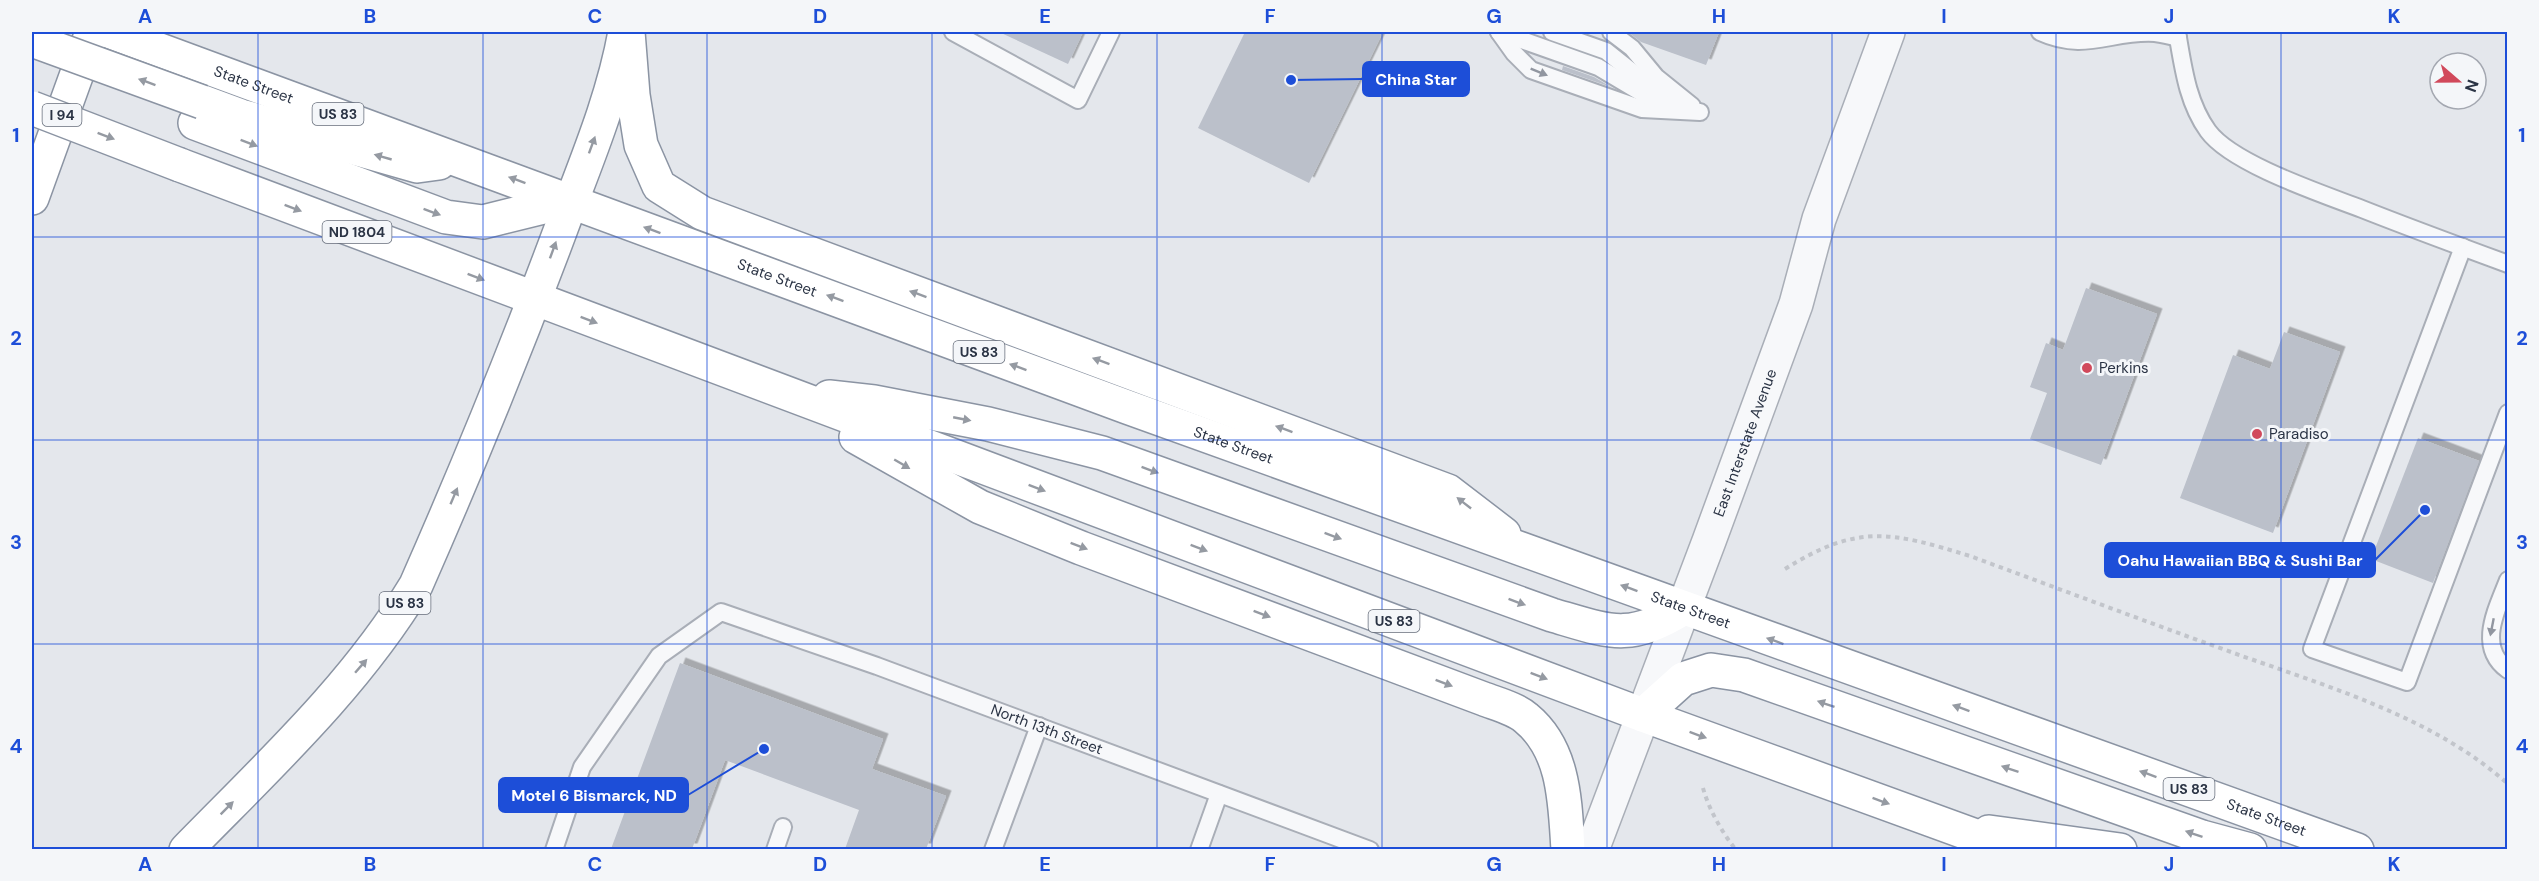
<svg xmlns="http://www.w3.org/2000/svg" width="2539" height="881" viewBox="0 0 2539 881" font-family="'DM Sans',sans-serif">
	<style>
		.building { fill: #bbc0ca; filter: url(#shadow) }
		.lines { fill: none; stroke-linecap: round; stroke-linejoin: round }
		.service-casing { stroke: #a9aeb7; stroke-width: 20 }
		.tertiary-casing { stroke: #a9aeb7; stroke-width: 36 }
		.trunk-casing { stroke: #8b94a3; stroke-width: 36 }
		.motorway-casing { stroke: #8b94a3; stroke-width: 36 }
		.path { stroke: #c2c5cb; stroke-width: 4; stroke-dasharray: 4.5 4.5; stroke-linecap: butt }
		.service { stroke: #f7f8fa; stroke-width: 16 }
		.tertiary { stroke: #f7f8fa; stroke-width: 33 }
		.trunk { stroke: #fff; stroke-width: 33 }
		.motorway { stroke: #fff; stroke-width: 33 }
		.trunk-bridge-casing { stroke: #8b94a3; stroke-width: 36; stroke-linecap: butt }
		.trunk-bridge { stroke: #fff; stroke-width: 33 }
		.oneway { fill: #9196a0 }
		.oneway2 { fill: #959aa2 }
		.grid { fill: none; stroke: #1d4ed8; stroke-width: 1.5; stroke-opacity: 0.55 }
		.poi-dot { fill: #d1495b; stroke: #f4f6f9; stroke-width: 2 }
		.labels { text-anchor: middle; stroke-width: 6; stroke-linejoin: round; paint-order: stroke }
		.shield { fill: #f4f6f9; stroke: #676e7b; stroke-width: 1.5 }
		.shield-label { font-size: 14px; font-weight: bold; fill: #2b3445 }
		.street-label { font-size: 15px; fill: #2b3445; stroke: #f4f6f9 }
		.poi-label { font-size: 15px; fill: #2b3445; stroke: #f4f6f9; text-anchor: start }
		.leader { fill: none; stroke: #1d4ed8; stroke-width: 2 }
		.callout-dot { fill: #1d4ed8; stroke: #f4f6f9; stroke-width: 2 }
		.callout { fill: #1d4ed8; stroke: #1d4ed8; stroke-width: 2 }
		.callout-label { font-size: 16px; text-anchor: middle; font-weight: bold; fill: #fff }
		.neatline { fill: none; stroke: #1d4ed8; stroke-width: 2 }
		.grid-label { font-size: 20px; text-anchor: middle; font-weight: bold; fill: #1d4ed8 }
	</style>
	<defs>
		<filter id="shadow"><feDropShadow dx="5.5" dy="-5.5" stdDeviation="0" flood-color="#0004"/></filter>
	</defs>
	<rect width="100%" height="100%" fill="#e4e7ec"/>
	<g class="building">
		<path d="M999,32H1083L1068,64Z"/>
		<path d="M1245,32H1383L1309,183L1198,128Z"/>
		<path d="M1628,32H1719L1706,65L1641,42Z"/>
		<path d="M1563,66L1594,77L1611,87L1562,70Z"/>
		<path d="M2086,288L2157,314L2101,465L2030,439L2047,393L2030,387L2046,343L2063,350Z"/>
		<path d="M2284,332L2340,352L2273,533L2180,498L2233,355L2270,369Z"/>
		<path d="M2418,438L2479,461L2433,583L2371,559Z"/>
		<path d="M680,663L883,739L872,769L946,796L926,849H845L859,810L725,760L692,849H611Z"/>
	</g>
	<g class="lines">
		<g class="service-casing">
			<g id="service">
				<path d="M953,32L1078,100L1111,32"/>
				<path d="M1499,32L1514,53L1531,70L1642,109L1700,112"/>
				<path d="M1499,32L1598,67L1645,95L1674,104"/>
				<path d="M1552,32L1606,51L1651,87L1662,92"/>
				<path d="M1611,32L1632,48L1656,77L1692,106"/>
				<path d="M2040,32C2086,53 2111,30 2155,33C2163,34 2171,36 2178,38"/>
				<path d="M2177,32C2183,66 2187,102 2208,131C2232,164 2323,194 2362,209C2410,228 2459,246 2508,264"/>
				<path d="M2463,247L2312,649L2407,682L2508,413"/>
				<path d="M2508,580C2497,609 2476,647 2508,670"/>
				<path id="s1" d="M554,850L582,767L659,656L721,612L877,666L1370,850"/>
				<path d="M775,850L783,827"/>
				<path d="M993,850L1039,726"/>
				<path d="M1199,850L1219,794"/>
			</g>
		</g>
		<g class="tertiary-casing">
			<g id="tertiary">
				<path id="s2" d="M1592,850L1709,541L1796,304L1819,219L1888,32"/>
			</g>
		</g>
		<g class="trunk-casing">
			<g id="trunk">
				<path id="s3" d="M111,32L1127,407L2357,850"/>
				<path d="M628,32L633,95L641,145L659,186L702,213L1448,491L1504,534"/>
				<path d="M203,102L241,116L417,166L439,163"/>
				<path d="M195,123L446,217L483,222L572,200"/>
				<path d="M180,165L1643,715L2014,850"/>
				<path d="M829,397L874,402L988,424L1102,453L1552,615C1610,632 1629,642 1684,608"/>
				<path d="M856,437L980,507L1081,548L1484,699C1497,704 1516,709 1526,718C1565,750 1565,803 1568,850"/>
				<path d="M1643,715L1683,679L1711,670L1744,675L2202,837L2250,850"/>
				<path d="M1989,832L2120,850"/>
			</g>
		</g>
		<g class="motorway-casing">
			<g id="motorway">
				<path d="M32,198L92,32"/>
				<path d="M186,850C268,766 355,686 416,585C468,467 517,347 562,226C586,162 613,99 625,32"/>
			</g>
		</g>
		<g class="path">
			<path d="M1785,569C1858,523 1892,532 1970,556C2057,588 2144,621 2231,652C2325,686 2432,716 2508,784"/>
			<path d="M1703,788C1709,810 1722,832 1736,850"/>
		</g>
		<use href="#service" class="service"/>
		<use href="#tertiary" class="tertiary"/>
		<use href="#trunk" class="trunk"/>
		<use href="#motorway" class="motorway"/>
		<g class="trunk-bridge-casing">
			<g id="trunk-bridge">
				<path d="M32,40L202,102"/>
				<path d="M32,108L180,165"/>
			</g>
		</g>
		<use href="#trunk-bridge" class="trunk-bridge"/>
	</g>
	<defs><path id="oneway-solid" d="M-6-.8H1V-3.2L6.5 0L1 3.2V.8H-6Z" transform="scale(1.5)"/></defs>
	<g class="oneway">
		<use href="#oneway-solid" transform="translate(1539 72) rotate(22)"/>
		<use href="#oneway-solid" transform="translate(2492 627) rotate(101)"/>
	</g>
	<g class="oneway2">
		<use href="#oneway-solid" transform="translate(147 82) rotate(-160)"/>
		<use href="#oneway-solid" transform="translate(106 136) rotate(21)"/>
		<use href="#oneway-solid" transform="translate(249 143) rotate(21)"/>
		<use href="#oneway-solid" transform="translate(592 145) rotate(-70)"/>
		<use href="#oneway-solid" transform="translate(383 157) rotate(-164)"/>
		<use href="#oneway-solid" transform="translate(517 180) rotate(-160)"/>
		<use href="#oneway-solid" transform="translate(293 208) rotate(21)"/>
		<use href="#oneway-solid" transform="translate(432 212) rotate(20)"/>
		<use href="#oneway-solid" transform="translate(652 230) rotate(-160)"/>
		<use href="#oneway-solid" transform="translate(553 250) rotate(-70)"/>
		<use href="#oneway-solid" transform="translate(476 277) rotate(21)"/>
		<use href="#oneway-solid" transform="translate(918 294) rotate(-160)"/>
		<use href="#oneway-solid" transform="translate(835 298) rotate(-160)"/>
		<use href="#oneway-solid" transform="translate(589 320) rotate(21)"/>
		<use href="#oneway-solid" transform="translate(1101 361) rotate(-160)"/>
		<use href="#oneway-solid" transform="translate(1018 367) rotate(-160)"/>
		<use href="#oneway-solid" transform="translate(962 419) rotate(11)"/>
		<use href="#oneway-solid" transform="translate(1284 429) rotate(-160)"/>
		<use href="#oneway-solid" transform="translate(902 464) rotate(30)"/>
		<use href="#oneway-solid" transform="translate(1150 470) rotate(20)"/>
		<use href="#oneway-solid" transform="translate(1037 488) rotate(21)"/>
		<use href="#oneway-solid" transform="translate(454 496) rotate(-67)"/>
		<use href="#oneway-solid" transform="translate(1464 503) rotate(-142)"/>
		<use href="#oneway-solid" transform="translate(1333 536) rotate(20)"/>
		<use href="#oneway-solid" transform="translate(1079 546) rotate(21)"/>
		<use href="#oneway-solid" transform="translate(1199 548) rotate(21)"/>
		<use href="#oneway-solid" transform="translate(1629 588) rotate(-160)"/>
		<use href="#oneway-solid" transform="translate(1517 602) rotate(20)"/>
		<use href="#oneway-solid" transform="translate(1262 614) rotate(21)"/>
		<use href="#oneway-solid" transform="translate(1775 641) rotate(-160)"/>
		<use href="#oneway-solid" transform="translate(361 666) rotate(-49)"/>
		<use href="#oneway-solid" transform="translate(1539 676) rotate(21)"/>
		<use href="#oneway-solid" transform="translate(1444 683) rotate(21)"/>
		<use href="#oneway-solid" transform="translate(1826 704) rotate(-161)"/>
		<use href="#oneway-solid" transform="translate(1961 708) rotate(-160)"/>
		<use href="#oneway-solid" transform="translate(1698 735) rotate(20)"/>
		<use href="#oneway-solid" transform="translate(2010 769) rotate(-161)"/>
		<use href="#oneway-solid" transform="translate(2148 774) rotate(-160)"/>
		<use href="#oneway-solid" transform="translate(1881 801) rotate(20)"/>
		<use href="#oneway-solid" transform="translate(227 808) rotate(-45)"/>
		<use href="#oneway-solid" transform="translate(2194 834) rotate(-161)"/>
	</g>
	<path class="grid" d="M258,32V850M483,32V850M707,32V850M932,32V850M1157,32V850M1382,32V850M1607,32V850M1832,32V850M2056,32V850M2281,32V850M32,237H2508M32,440H2508M32,644H2508"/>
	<g class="poi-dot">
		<circle cx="2087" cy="368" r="6"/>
		<circle cx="2257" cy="434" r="6"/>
	</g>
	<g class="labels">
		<g class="shield">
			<rect x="312.5" y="103" width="51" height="22" rx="4.5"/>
			<rect x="42.5" y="104" width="39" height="22" rx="4.5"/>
			<rect x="322.5" y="221" width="69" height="22" rx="4.5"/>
			<rect x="953.5" y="341" width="51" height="22" rx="4.5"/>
			<rect x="379.5" y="592" width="51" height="22" rx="4.5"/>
			<rect x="1368.5" y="610" width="51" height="22" rx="4.5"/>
			<rect x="2163.5" y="778" width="51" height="22" rx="4.5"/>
		</g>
		<g class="shield-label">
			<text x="338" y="119">US 83</text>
			<text x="62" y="120">I 94</text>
			<text x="357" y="237">ND 1804</text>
			<text x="979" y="357">US 83</text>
			<text x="405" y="608">US 83</text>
			<text x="1394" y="626">US 83</text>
			<text x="2189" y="794">US 83</text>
		</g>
		<g class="street-label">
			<text dy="5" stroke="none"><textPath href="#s3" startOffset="152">State Street</textPath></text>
			<text dy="5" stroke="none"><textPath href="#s3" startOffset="710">State Street</textPath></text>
			<text dy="5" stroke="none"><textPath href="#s2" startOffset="435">East Interstate Avenue</textPath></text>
			<text dy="5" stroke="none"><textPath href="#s3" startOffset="1196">State Street</textPath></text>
			<text dy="5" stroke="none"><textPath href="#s3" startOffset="1682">State Street</textPath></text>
			<text dy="5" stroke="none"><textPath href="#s1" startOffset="645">North 13th Street</textPath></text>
			<text dy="5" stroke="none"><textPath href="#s3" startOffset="2294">State Street</textPath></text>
		</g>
		<g class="poi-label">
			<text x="2099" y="373">Perkins</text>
			<text x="2269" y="439">Paradiso</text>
		</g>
	</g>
	<path class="leader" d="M1291 80L1363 79M2425 510L2375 560M764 749L688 795"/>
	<g class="callout-dot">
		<circle cx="1291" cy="80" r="6"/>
		<circle cx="2425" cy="510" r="6"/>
		<circle cx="764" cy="749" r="6"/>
	</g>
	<g class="callout">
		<rect x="1363" y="62" width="106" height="34" rx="6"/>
		<rect x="2105" y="543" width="270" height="34" rx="6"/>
		<rect x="499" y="778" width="189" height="34" rx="6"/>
	</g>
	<g class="callout-label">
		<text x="1416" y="85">China Star</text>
		<text x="2240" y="566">Oahu Hawaiian BBQ &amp; Sushi Bar</text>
		<text x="594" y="801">Motel 6 Bismarck, ND</text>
	</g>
	<rect width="2539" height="881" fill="none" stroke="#f4f6f9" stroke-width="66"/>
	<g transform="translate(2458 81) rotate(110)"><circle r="28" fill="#f4f6f9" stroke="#a4a8b1" stroke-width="1.5"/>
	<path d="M0-4.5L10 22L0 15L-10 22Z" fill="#d1495b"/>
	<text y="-9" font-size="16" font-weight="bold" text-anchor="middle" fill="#2b3445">N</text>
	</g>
	<rect x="33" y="33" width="2473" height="815" class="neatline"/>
	<g class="grid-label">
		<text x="145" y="23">A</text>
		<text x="370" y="23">B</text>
		<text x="595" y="23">C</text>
		<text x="820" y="23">D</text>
		<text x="1045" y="23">E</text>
		<text x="1270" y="23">F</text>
		<text x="1494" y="23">G</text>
		<text x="1719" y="23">H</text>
		<text x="1944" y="23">I</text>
		<text x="2169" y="23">J</text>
		<text x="2394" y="23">K</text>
		<text x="16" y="142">1</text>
		<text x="2522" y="142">1</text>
		<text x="16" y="345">2</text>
		<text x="2522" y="345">2</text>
		<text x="16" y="549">3</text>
		<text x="2522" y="549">3</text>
		<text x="16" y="753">4</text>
		<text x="2522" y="753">4</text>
		<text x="145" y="871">A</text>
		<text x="370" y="871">B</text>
		<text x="595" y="871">C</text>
		<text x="820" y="871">D</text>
		<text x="1045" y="871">E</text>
		<text x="1270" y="871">F</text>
		<text x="1494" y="871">G</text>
		<text x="1719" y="871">H</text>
		<text x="1944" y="871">I</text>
		<text x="2169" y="871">J</text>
		<text x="2394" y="871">K</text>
	</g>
</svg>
